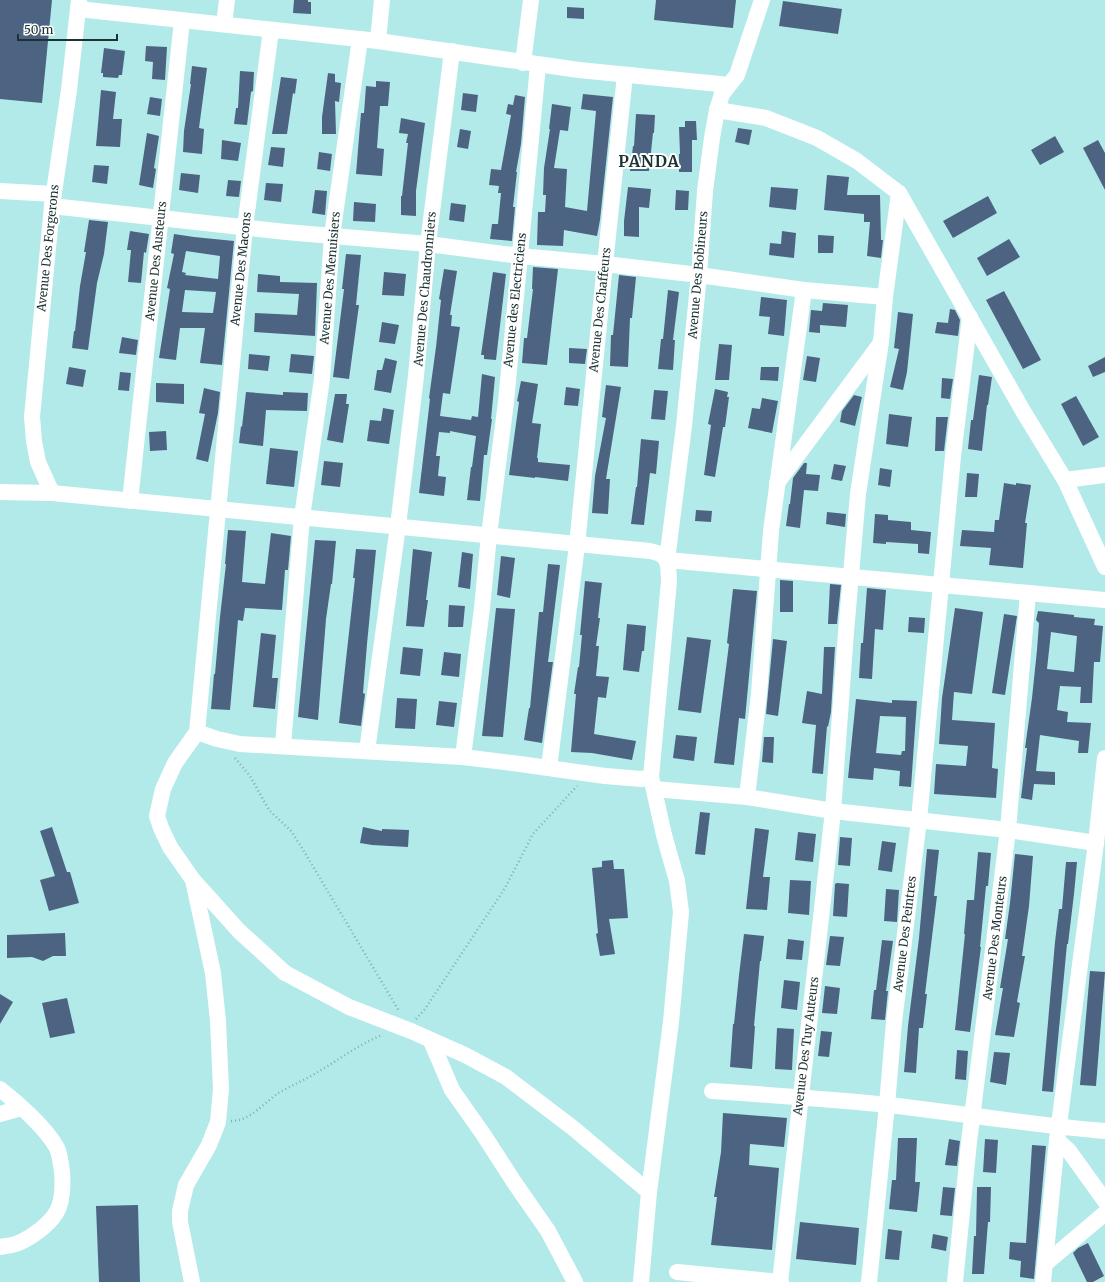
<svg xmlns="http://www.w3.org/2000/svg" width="1105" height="1282" viewBox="0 0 1105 1282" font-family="Merriweather,serif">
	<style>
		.building { fill: #4d6382; fill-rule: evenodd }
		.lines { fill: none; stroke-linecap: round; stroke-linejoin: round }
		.path { stroke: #82afaf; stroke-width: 2.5; stroke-dasharray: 1 3; stroke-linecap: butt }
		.minor { stroke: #fff; stroke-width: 16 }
		.labels { text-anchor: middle; stroke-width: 4; stroke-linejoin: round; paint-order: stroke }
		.street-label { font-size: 12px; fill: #1d3333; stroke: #fff }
		.district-label { font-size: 16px; font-weight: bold; letter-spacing: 1px; fill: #1d3333; stroke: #fff }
	</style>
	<rect width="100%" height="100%" fill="#b2eaea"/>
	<g class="building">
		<path d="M0,0H52L42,103L0,99Z"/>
		<path d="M294,0H308V2H311V14L293,13Z"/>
		<path d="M656,0H736L733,28L654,20Z"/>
		<path d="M783,1L842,9L838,34L779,26Z"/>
		<path d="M567,7L584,8V19L567,18Z"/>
		<path d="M146,46L167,47L165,80L152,79L153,62L145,61Z"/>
		<path d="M104,48L125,51L122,75H119L118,78L103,77V73H101Z"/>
		<path d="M192,66L207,68L199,128L204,129L202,154L183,152L184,131L191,84H190Z"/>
		<path d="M240,71L254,72L253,91L251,92L247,125L234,124L236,108H238Z"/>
		<path d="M328,73L335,74V82L341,83L339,102L335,101L336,134H322V117Z"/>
		<path d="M281,77L297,79L295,94L293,93L287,134H272Z"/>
		<path d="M376,81L390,82L388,106H380L377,148L384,149L382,176L356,174L361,113H364L366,86L376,87Z"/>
		<path d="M101,90L116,92L113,119H122L120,147L96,146Z"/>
		<path d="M463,93L478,95L476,112L461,110Z"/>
		<path d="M583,94L613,97L600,220L597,236L564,230L563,246L537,245L538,212H545L546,195H543L544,168L550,129H549L552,104L571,107L568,131L560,130L554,168L567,169L565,207L587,211L596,111L581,109Z"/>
		<path d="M515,95L525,97L521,144L516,172H517L513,207H515L512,241L490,239L492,224H498L501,193H498L499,186L489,185L491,169L501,170L511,115L506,114L508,104L513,105Z"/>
		<path d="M150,97L162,99L160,116L147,114Z"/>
		<path d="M636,114L655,115L654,133H653L649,171H630L633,146H634Z"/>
		<path d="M401,118L425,123L416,191V216L401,215V196H402L408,143H406L408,134L399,133Z"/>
		<path d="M685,121H696L697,140H692V172H679V154H680L679,127H685Z"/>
		<path d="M738,128L752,130L749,145L735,142Z"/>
		<path d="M460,129L471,131L468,149L457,147Z"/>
		<path d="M147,133L159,136L154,168L156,169L153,188L139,185Z"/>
		<path d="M1055,136L1064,152L1040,165L1031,150Z"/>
		<path d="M222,140L241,143L238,161L221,159Z"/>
		<path d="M1098,140L1105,153V190L1083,148Z"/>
		<path d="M271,147L285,148L283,167L268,165Z"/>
		<path d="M319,152L332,154L330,171L317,169Z"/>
		<path d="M94,165L109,166L107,184L92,182Z"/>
		<path d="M181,173L200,175L198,193L179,190Z"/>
		<path d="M827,175L849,177L847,195H880L881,240H883L881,258L867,256L870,222H864V214L824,210Z"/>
		<path d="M228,180L241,181L239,197L226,196Z"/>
		<path d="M266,183L283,184L281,202L264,200Z"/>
		<path d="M628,187L651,189L649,208L639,207V237L624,236V221Z"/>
		<path d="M771,187L798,189L796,210L769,207Z"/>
		<path d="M315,190L327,191L325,215L312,213Z"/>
		<path d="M676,190L689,191L688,210H675Z"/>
		<path d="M988,196L997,213L953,238L943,221Z"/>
		<path d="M354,202L376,204L375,222L353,221Z"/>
		<path d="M451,203L466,205L464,222L449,220Z"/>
		<path d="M89,220L108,222L104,254L97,283L88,350L72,348L74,331H75L80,286L86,252H84Z"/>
		<path d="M130,231L149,234L146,253L144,252L141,283L128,282L131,250H127Z"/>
		<path d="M782,231L796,233L794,258L769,255L770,243L781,244Z"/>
		<path d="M174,234L194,237L234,241L222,365L200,363L205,328H180L176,360L159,358L170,289L167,288L174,254L171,253ZM186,251L220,256L218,279L185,275L186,273L182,272ZM185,290L216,292L213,313L182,312Z"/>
		<path d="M818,235L834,236L833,253H818Z"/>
		<path d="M1009,239L1020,257L987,276L977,258Z"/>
		<path d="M346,254L361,255L356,305H359L349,379L333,377L344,289H342Z"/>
		<path d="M533,267L558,269L547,365L522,363L524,338H527L533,289H532Z"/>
		<path d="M444,269L457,271L450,315H452L451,326L460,327L450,394L443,393L440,416L471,420L472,416L478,417L482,374L495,377L491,419H492L487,455H484L480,501L467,500L471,467H472L476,436L450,431V433L439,432L436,456H440L438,476L446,477L444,496L419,493L430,399L429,398L436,347L441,300L439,299Z"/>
		<path d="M384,272L406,274L404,296L382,295Z"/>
		<path d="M493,272L506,274L496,360L484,359V355H481Z"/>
		<path d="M258,274L280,276V282L317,283L315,336L254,332L255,313L297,315L299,294L257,292Z"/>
		<path d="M619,275L636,277L632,318H630L628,367L610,366L611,335H613Z"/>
		<path d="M668,290L679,292L673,340H675L673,370L658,369L661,339H663Z"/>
		<path d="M1004,291L1041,360L1023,369L986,300Z"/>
		<path d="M761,297L787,300L784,336L768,334L770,317L759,316Z"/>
		<path d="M823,303L848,305L846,327L820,325V333L809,332L811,310L822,311Z"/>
		<path d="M950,309L955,310L960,320L958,336L935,333L937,322L948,323Z"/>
		<path d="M898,312L913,314L907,372L903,390L890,387L899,349L894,348Z"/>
		<path d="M382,322L399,325L395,344L379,342Z"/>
		<path d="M122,337L138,340L136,355L119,353Z"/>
		<path d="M719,344L732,345L729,380H715Z"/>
		<path d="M569,348L587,349L585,364L569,363Z"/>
		<path d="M249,354L270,356L268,371L248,369Z"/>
		<path d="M291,354L314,356L312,374L289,372Z"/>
		<path d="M807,356L820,358L816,382L803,380Z"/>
		<path d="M1105,357V372L1093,377L1088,366Z"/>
		<path d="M385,358L397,361L391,393L374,390L377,370H382Z"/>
		<path d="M69,367L86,370L83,387L66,384Z"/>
		<path d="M761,367H779L778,381L760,380Z"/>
		<path d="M120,372L131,373L129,391L118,390Z"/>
		<path d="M979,375L992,377L988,405H987L982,451L968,449L971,420H973Z"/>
		<path d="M942,378L953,379L950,399L941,398Z"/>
		<path d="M521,381L538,384L532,423L541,424L537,458H538V462L570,465L568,481L535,477V478L509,475L519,402L517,401Z"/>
		<path d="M156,383L184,384V404L156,402Z"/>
		<path d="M606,385L621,387L606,479H610L608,514L592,513L595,476L606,418L602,417Z"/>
		<path d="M566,387L580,389L578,406L564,405Z"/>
		<path d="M204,388L220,392L218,413L208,462L196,459L205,414L199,413Z"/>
		<path d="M715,389L728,392L727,397H729L725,427H723L715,477L704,475L711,425L708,424Z"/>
		<path d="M654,390L668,391L665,420L651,419Z"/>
		<path d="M246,392L283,395V392L308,393L307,411L266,410L263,446L239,443L241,426L242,427Z"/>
		<path d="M335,394H347L346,404H349L343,443L327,440Z"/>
		<path d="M854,395L862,397L855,426L840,422L842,411Z"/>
		<path d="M1076,396L1099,437L1083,446L1061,404Z"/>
		<path d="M762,398L778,401L772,433L748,428L752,408L760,409Z"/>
		<path d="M383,408L394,410L389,444L367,441L370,420L381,421Z"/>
		<path d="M889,414L912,417L908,447L886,444Z"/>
		<path d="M936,417H948L944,451H935Z"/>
		<path d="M166,431L167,450L150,451L149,432Z"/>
		<path d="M641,439L659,441L656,474L650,473L644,525L631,524L636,487H637Z"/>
		<path d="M270,448L298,451L294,487L266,484Z"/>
		<path d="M324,461L343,463L340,487L321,485Z"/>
		<path d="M804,463H807L806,474L820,475L818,491L804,490L800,528L786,526L789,504H790L793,478Z"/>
		<path d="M834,464L846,466L842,481L831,479Z"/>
		<path d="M880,468L892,470L890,487L878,485Z"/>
		<path d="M967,473L979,474L977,497H965Z"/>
		<path d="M1004,483L1016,485V483L1031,485L1025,523H1027L1023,568L989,565L991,548L960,546L962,530L994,532L995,520H999Z"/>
		<path d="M696,510L712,511L711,522L695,521Z"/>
		<path d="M827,512L846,514L845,527L826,524Z"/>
		<path d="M875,514L888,515V520L911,522V530L931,532L929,554L918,553V544L886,542V544L873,543Z"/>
		<path d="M228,530L246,531L242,582L265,584L271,533L291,536L288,570H285L282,610L245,608L243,621L238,620L230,710L211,709L214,674H215L220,617L226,564H225Z"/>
		<path d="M315,540L336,541L332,584H331L326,619L318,720L298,717Z"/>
		<path d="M356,549L376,550L367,644L363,693L365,694L361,726L339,723L355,578H353Z"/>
		<path d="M413,549L432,552L426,600H428L424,627L406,626Z"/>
		<path d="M462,552L473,554L470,589L458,587Z"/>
		<path d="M501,556L515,558L510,598L497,595Z"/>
		<path d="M548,564L560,565L548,662H553L542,743L524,740L529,708H530L539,612H543Z"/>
		<path d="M780,580L793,581V612H780Z"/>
		<path d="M585,581L602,583L598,618H600L596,646H599L596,676L609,677L606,698L598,697L594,734L636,741L632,760L592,753L571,752L576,694H574L578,667H579L582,635H580Z"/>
		<path d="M830,584L841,585L837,624H828Z"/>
		<path d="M867,588L886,590L883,630L875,629L872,679L859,678L861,643H863Z"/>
		<path d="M733,589L757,591L745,719L739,718L734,765L714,763L729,644L727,643Z"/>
		<path d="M449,605L465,606L463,627H448Z"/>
		<path d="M496,608L515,609L503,737L482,736Z"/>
		<path d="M955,608L983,612L972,694L954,692L952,720L995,723L992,768L998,769L996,798L934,794L936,764L966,766L968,746L939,744L942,698Z"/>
		<path d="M1038,611L1074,615V617L1095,619L1094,625L1103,626L1100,662H1094L1092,703H1080L1081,687L1060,686L1057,710L1068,712L1067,722L1091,723L1088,753H1078L1079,741L1040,735L1036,771L1055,772V785L1034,784L1032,800L1021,798L1027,748H1025L1032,698L1037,650L1039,623L1036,620ZM1051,632L1077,636L1074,672L1047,669Z"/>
		<path d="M1004,614L1017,616L1005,695L992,693Z"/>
		<path d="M909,617L925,618L924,633L908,632Z"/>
		<path d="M627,624L646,626L644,651H642L639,672L623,670Z"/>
		<path d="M261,633L276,635L272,678H278L275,709L253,707Z"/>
		<path d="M687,637L711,640L701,713L678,710Z"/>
		<path d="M773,639L787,641L778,716L766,714Z"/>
		<path d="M403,647L423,649L420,676L400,674Z"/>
		<path d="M824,647H835L831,712L828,727L827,726L823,774L812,773L816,725L802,723L807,691L822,694Z"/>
		<path d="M444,652L461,654L459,677L441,675Z"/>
		<path d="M397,698L417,699L415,729L395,728Z"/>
		<path d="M856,699L892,703V700L917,701L911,787L899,786L900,771L874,768L873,780L848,778ZM880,716L906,717L905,751H902L901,755L876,753Z"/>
		<path d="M439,701L457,703L454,727L436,725Z"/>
		<path d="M676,735L697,737L694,761L673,758Z"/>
		<path d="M764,737H774L773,763L762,762Z"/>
		<path d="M700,812L710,813L705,855L695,854Z"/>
		<path d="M52,827L67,872H70L79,903L49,911L40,880L55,876L40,831Z"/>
		<path d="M363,827L382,831V829L409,830L408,847L372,845L360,843Z"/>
		<path d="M755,828L769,830L763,877H770L767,910L746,909Z"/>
		<path d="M798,832L816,834L813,862L795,860Z"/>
		<path d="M840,837L852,838L850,866L838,865Z"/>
		<path d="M882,841L896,843L892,872L878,870Z"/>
		<path d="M927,849L939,850L934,896H937L925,994H927L923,1028H919L916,1073L904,1072L908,1026L919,938Z"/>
		<path d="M978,852L991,853L988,886H986L980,947H981L970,1032L955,1030L965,934H964L967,900H974Z"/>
		<path d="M1015,854L1033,856L1029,906L1022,956H1025L1017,1002L1020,1003L1014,1037L995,1035L1003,988H1000L1008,939H1005L1010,903Z"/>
		<path d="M613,860L614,869H624L628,918L609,919L615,954L600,956L596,934L598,933L592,868L602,867V861Z"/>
		<path d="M1066,862H1077L1074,894L1068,944H1067L1053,1092L1042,1091L1055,942L1059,909H1062Z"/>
		<path d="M790,880L811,881L809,915L788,913Z"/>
		<path d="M837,883L849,884L847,917L833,916L835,884Z"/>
		<path d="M886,889L899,890L897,922L884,921Z"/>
		<path d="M65,933L66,956H53L43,961L32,957L7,958V935Z"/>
		<path d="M744,934L764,936L761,961H760L754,1026H755L752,1069L730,1067L733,1024H734L739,975Z"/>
		<path d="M830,936L844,937L840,966L826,965Z"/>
		<path d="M788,939L804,941L802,960L786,959Z"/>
		<path d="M882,940L893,941L886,991H888L885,1020L871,1019L874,990H876Z"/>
		<path d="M1090,971L1105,972L1096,1086L1080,1085Z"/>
		<path d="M784,980L800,982L797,1010L781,1008Z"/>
		<path d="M825,986L840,988L837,1014L822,1013Z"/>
		<path d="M0,994L13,1002L0,1024Z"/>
		<path d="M67,998L75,1033L50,1038L42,1003Z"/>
		<path d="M777,1028L794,1029L792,1070L775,1069Z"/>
		<path d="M821,1031L832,1032L829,1057L818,1056Z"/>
		<path d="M957,1050L968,1051L966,1080L955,1079Z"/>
		<path d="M994,1052L1010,1053L1006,1085L990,1082Z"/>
		<path d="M723,1113L787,1118L784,1147L750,1144L749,1165L779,1168L772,1250L711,1245L717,1197H714L721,1152Z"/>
		<path d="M898,1138H917L915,1182H920L917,1212L889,1209L892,1180H896Z"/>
		<path d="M949,1139L960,1141L957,1166L945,1165Z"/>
		<path d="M985,1139L998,1140L996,1173L983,1172Z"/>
		<path d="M1032,1145L1046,1146L1034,1279L1020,1277L1021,1261L1009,1259L1010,1242L1026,1243Z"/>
		<path d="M943,1187L955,1188L952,1216L940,1215Z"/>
		<path d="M977,1187H991L990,1222H988L984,1274H972L974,1236H976Z"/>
		<path d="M138,1205L140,1282H99L96,1206Z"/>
		<path d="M800,1222L859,1228L856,1265L796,1259Z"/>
		<path d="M888,1229L902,1231L899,1260L885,1259Z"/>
		<path d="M933,1234L948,1237L946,1251L931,1248Z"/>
		<path d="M1088,1243L1104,1276L1093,1282H1087L1073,1253L1078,1248Z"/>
	</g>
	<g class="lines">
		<g class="path">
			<path d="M235,758L250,776L269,810L291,831L302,848L399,1011"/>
			<path d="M416,1019L425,1009L505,888L533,834L577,786"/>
			<path d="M231,1121C251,1121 264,1102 280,1092C293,1085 306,1079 318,1072C340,1059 358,1045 382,1035"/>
		</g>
		<g class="minor">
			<path d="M762,0L737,75L722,94L717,110L712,138L705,191L699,275L684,426L667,560L1105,600"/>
			<path d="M78,9L378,41L579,70L729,85"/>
			<path d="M224,24L227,0"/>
			<path d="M378,41L382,0"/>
			<path d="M523,63L531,0"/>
			<path d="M717,110L766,118L817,138L857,161L899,193L1023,411L1065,480L1105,567"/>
			<path d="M0,191L54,194"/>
			<path d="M52,206L286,232L428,244L520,256L605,264L699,275L804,290L885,297"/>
			<path d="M1065,480L1105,475"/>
			<path d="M777,483L880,344"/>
			<path d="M0,492L52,493L650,551C670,555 668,563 669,581L651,777L664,835L677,881L681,912L671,1022L649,1192L641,1282"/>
			<path d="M52,493L38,462L34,441L32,417L52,206L69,90L79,0"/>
			<path d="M130,501L182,21"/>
			<path d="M197,732L217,739L240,744L463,757L520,764L605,776L642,779L651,777"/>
			<path d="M283,745L302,517L322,379L332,236L360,39"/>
			<path d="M367,751L398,526L416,376L428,244L452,51"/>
			<path d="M463,757L482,608L489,535L506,402L538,65"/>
			<path d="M549,768L577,545L605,264L625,75"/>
			<path d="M654,789L747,797L833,811L1008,830L1096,843"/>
			<path d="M747,797L759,694L771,531L804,290"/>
			<path d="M194,881L239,931L285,973L349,1007L411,1031L465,1055L506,1077L573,1128L649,1192"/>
			<path d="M431,1041L452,1090L483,1134L514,1182L548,1231L575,1282"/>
			<path d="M0,1089C18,1103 46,1128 57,1148C60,1155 61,1164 62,1172C63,1185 63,1202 56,1213C48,1226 26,1242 12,1245C8,1246 4,1246 0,1247"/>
			<path d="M712,1091C771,1095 829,1099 888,1105C960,1113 1032,1125 1105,1131"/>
			<path d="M0,1114L21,1108"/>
			<path d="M1057,1140L1069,1151L1105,1201"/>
			<path d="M1045,1264L1105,1213"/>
			<path d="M677,1272L781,1282"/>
			<path d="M192,1282L180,1222V1211L186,1185L209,1145L218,1122L221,1089L218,1021L213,973L193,880L170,847L161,828L157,816L163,789L175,763L197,732L245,227L271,30"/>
			<path d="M780,1282L833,811L846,632L858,494L881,342L885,297L899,193"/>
			<path d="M869,1282L887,1105L894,1022L919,820L953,456L970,317"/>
			<path d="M955,1282L969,1142L1008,830L1028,593"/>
			<path d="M1043,1282L1057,1140L1096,843L1105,758"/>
		</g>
	</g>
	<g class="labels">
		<g class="street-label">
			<text transform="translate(48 248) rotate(-84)" y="4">Avenue Des Forgerons</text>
			<text transform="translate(156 261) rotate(-84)" y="4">Avenue Des Austeurs</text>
			<text transform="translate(241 269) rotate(-84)" y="4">Avenue Des Macons</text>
			<text transform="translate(698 275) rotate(-85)" y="4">Avenue Des Bobineurs</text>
			<text transform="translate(330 278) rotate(-85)" y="4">Avenue Des Menuisiers</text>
			<text transform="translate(425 289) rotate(-85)" y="4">Avenue Des Chaudronniers</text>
			<text transform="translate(515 300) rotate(-84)" y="4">Avenue des Electriciens</text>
			<text transform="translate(600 310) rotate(-84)" y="4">Avenue Des Chaffeurs</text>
			<text transform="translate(905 934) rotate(-83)" y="4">Avenue Des Peintres</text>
			<text transform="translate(995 938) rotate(-83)" y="4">Avenue Des Monteurs</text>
			<text transform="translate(806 1046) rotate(-83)" y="4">Avenue Des Tuy Auteurs</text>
		</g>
		<g class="district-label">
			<text x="649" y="167">PANDA</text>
		</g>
	</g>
	<path d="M18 34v6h99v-6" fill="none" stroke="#1d3333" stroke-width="2"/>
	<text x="24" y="34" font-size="12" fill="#1d3333" stroke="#ffffff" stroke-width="3" paint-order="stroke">50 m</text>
</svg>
